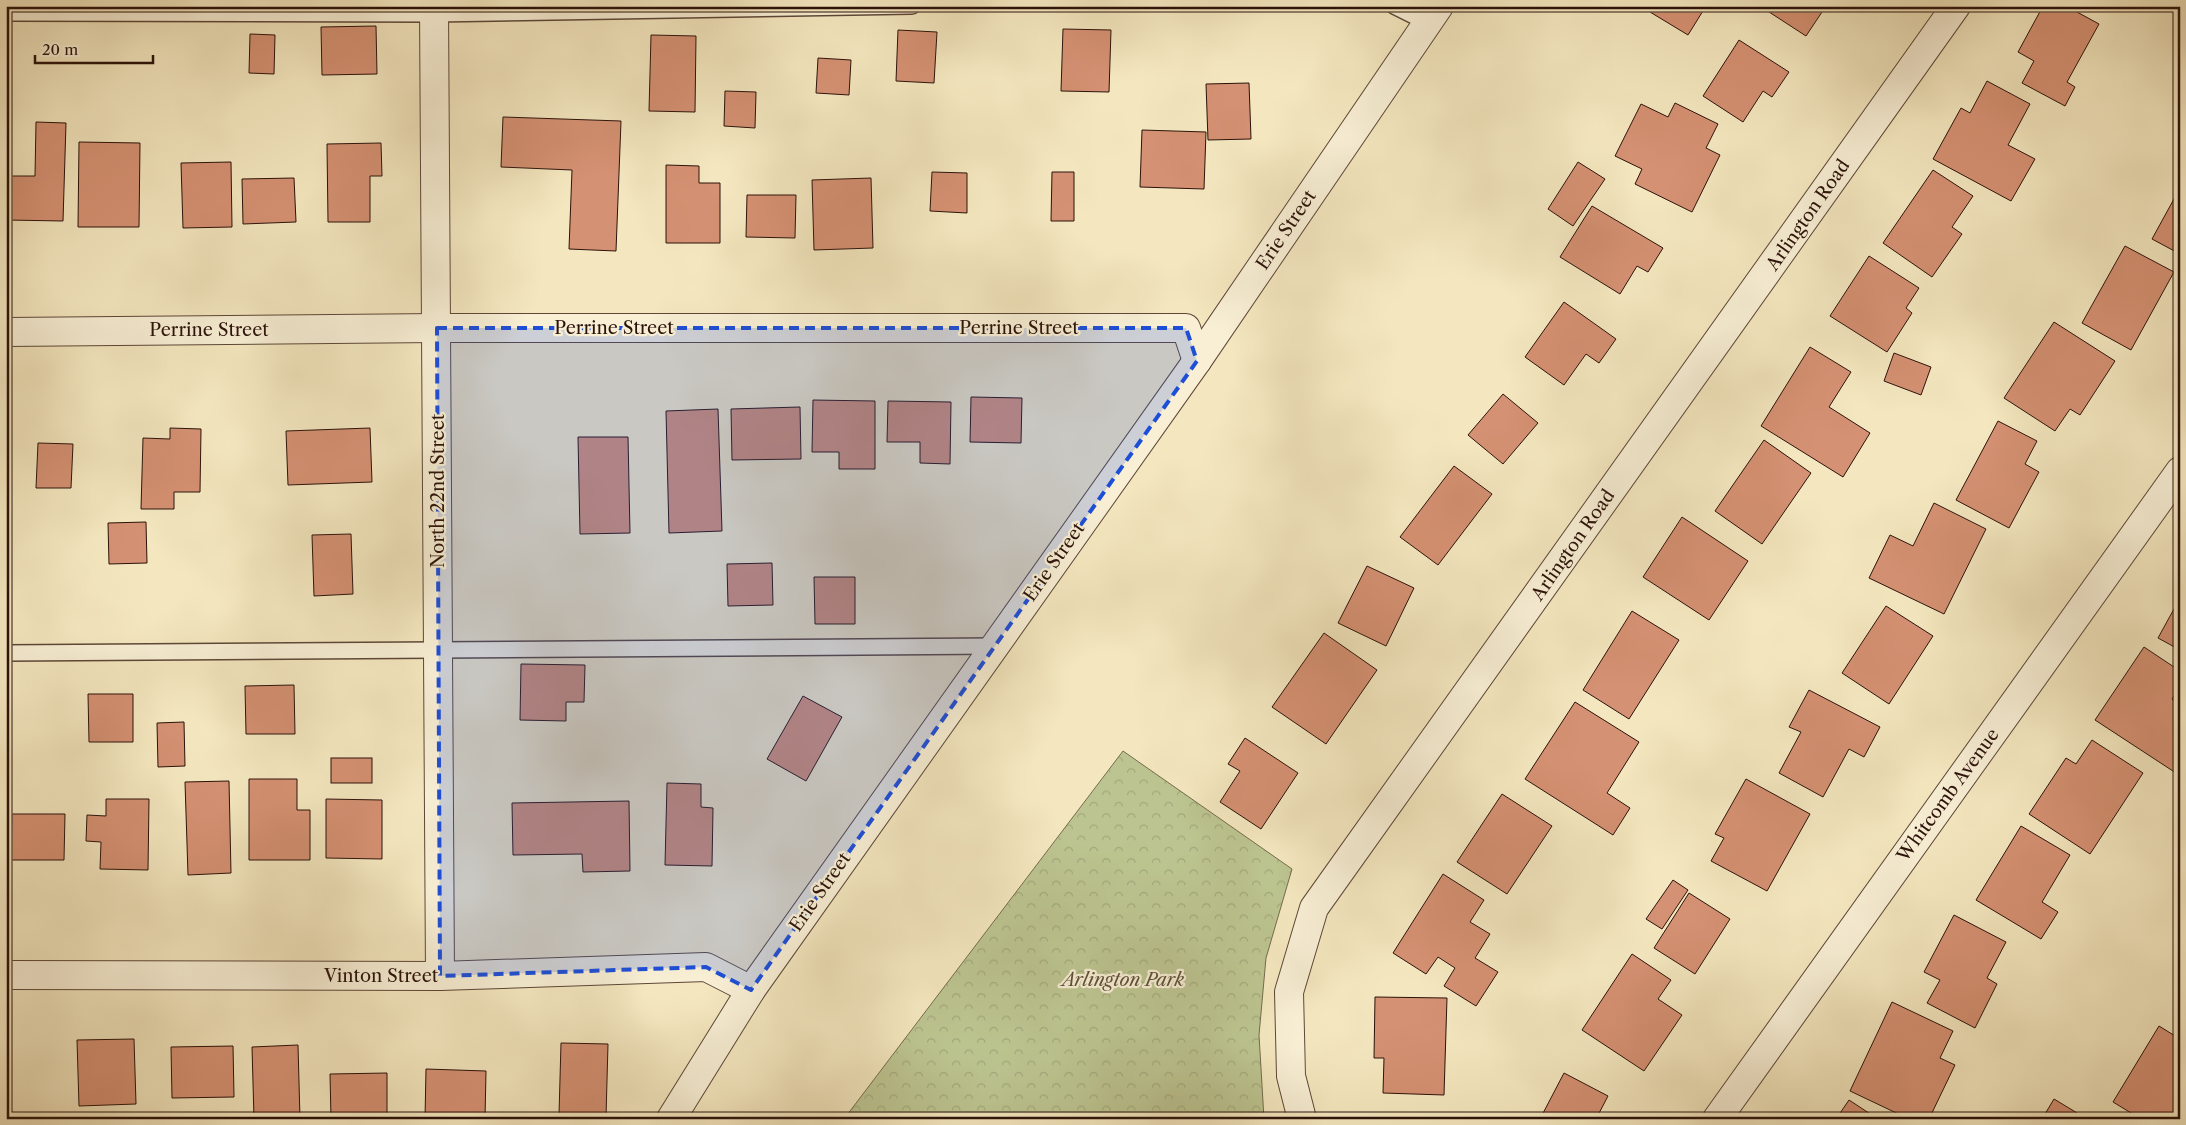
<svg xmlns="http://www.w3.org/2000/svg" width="2186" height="1125" viewBox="0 0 2186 1125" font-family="'Libre Caslon Text',serif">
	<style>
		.forest { fill: url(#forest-crowns); stroke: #746c4e }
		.building { fill: #d59173; stroke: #2b120a }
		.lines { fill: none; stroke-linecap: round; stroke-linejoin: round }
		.lane-casing { stroke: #5d4737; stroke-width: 18 }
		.street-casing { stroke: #5d4737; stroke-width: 30 }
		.lane { stroke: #f8efd5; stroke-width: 15 }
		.street { stroke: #f8efd5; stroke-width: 28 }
		.marked { fill: #1d4ed8; fill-opacity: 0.2; stroke: #1d4ed8; stroke-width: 4; stroke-dasharray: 10 6; stroke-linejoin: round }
		.labels { text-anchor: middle; stroke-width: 4.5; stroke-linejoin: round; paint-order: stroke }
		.street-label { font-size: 18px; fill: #2b120a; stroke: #f8efd5 }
		.park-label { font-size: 18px; font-style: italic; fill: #5e5139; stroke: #f8efd5 }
	</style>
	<defs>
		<pattern id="forest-crowns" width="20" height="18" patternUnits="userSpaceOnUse" patternTransform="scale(1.25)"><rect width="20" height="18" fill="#bcc591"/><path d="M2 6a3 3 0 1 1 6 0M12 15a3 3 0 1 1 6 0" fill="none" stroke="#a2a87c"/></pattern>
	</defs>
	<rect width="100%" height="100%" fill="#f4e7bf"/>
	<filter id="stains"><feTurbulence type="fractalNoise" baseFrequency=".004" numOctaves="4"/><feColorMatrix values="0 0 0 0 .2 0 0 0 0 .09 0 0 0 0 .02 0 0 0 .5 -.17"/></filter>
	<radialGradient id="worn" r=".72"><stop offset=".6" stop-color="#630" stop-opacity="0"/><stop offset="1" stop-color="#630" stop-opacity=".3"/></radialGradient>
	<path class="forest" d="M1123,751L1292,869L1266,958L1259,1035L1264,1119H844Z"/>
	<g class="building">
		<path d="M1653,6H1706L1688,35L1650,12Z"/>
		<path d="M1769,6H1826L1806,36L1766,10Z"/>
		<path d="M2043,6H2066L2099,24L2067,82L2075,87L2065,106L2022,83L2034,61L2018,52Z"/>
		<path d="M376,26L377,74L322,75L321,27Z"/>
		<path d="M1063,29L1111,30L1109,92L1061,91Z"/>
		<path d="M898,30L937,32L934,83L896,81Z"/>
		<path d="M250,34L275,35L274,74L249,73Z"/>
		<path d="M651,35L696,36L695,112L649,111Z"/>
		<path d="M1739,40L1789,72L1772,97L1763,91L1743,122L1703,96Z"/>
		<path d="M818,58L851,60L849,95L816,93Z"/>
		<path d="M1987,81L2030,104L2008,145L2035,159L2011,201L1933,159L1961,108L1970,113Z"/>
		<path d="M1249,83L1251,139L1208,140L1206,84Z"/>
		<path d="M725,91L756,92L755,128L724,126Z"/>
		<path d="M1675,103L1718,124L1706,148L1720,155L1692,212L1635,184L1642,169L1615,156L1641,104L1668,117Z"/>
		<path d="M503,117L621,121L616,251L569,249L572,170L501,167Z"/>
		<path d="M36,122L66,123L63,221L6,220V176H35Z"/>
		<path d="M1142,130L1206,132L1204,189L1140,187Z"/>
		<path d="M79,142L140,143L139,227H78Z"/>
		<path d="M381,143L382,176H370V222H328L327,144Z"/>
		<path d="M231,162L232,227L183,228L181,163Z"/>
		<path d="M1578,162L1605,179L1573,226L1548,209Z"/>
		<path d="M666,165L699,166V183H720V243H666Z"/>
		<path d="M1933,170L1973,196L1952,227L1962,234L1932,277L1883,243Z"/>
		<path d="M932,172L967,173V213L930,211Z"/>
		<path d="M1052,172H1074V221H1051Z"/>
		<path d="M294,178L296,222L243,224L242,179Z"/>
		<path d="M871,178L873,248L814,250L812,180Z"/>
		<path d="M2180,188V254L2152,239Z"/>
		<path d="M747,195H796L795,238L746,237Z"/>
		<path d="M1592,206L1663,248L1648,272L1637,266L1620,294L1560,257Z"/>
		<path d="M2125,246L2174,272L2131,350L2082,323Z"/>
		<path d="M1869,256L1919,288L1906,308L1912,313L1887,352L1830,316Z"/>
		<path d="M1564,302L1616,339L1599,363L1586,354L1564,385L1525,357Z"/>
		<path d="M2054,322L2115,361L2080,415L2070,409L2055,431L2004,398Z"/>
		<path d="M1810,347L1851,372L1829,407L1870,433L1843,477L1761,426Z"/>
		<path d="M1894,353L1931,367L1921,395L1884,381Z"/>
		<path d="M1503,394L1538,423L1503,464L1468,435Z"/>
		<path d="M971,397L1022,398L1021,443L970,442Z"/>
		<path d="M813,400L875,401V469H839V452H812Z"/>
		<path d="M888,401L951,402L950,464L920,463V442H887Z"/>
		<path d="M800,407L801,459L732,460L731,409Z"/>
		<path d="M718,409L722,531L669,533L666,411Z"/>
		<path d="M1998,421L2037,441L2025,464L2039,472L2009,528L1956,500Z"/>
		<path d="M170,428L201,429L200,492H174V509H141L143,438L170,439Z"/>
		<path d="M370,428L372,482L288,485L286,431Z"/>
		<path d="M578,437H628L630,533L580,534Z"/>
		<path d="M1764,440L1811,473L1762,544L1715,511Z"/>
		<path d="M38,443L73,444L71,488H36Z"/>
		<path d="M1454,466L1492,494L1438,565L1400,537Z"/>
		<path d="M1934,503L1986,529L1944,614L1869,578L1890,535L1913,546Z"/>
		<path d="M1682,517L1748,561L1709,620L1643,577Z"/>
		<path d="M146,522L147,563L109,564L108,523Z"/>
		<path d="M351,534L353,594L314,596L312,535Z"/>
		<path d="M772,563L773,605L728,606L727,564Z"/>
		<path d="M1367,566L1414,588L1386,646L1338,623Z"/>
		<path d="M814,577H855V624H815Z"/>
		<path d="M2180,598V650L2158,638Z"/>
		<path d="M1886,606L1933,636L1889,704L1842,673Z"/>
		<path d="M1632,611L1679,640L1629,719L1583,690Z"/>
		<path d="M1324,633L1377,670L1326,744L1272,707Z"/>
		<path d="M2144,647L2180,671V688L2172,699L2180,704L2179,775L2095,720Z"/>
		<path d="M521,664L585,665L584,702H566V721L520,720Z"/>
		<path d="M294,685L295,734H246L245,686Z"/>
		<path d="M1809,690L1880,727L1864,757L1849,749L1823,797L1779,773L1801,732L1789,727Z"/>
		<path d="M88,694H133V742H89Z"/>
		<path d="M803,696L842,717L806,781L767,759Z"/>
		<path d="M1575,702L1639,742L1607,793L1630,808L1613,835L1525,779Z"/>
		<path d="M184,722L185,766L158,767L157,723Z"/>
		<path d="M1245,738L1298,773L1261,829L1220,802L1240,771L1228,764Z"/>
		<path d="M2092,740L2143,773L2090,854L2029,814L2066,758L2076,764Z"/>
		<rect x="331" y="758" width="41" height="25"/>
		<path d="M249,779H297V810H310V860H249Z"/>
		<path d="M1746,779L1810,814L1767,891L1711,861L1724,838L1715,834Z"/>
		<path d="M229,781L231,873L188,875L185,782Z"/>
		<path d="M667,783L701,784V807L713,808L712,866L665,865Z"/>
		<path d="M1502,794L1552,826L1507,894L1457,862Z"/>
		<path d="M106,799H149L148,870L100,869L101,842L86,841L87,815L106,816Z"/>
		<path d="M326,799L382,800V859L326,858Z"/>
		<path d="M629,801L630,871L583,872L582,854L513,855L512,803Z"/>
		<path d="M12,814H65L64,860H11Z"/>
		<path d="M2021,826L2070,855L2042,902L2058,912L2041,939L1976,900Z"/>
		<path d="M1443,874L1484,900L1470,922L1490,934L1475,958L1498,972L1476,1006L1444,986L1455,968L1438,957L1426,974L1393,953Z"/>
		<path d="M1673,880L1688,890L1662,929L1646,919Z"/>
		<path d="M1689,893L1730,919L1695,974L1654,948Z"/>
		<path d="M1954,915L2006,942L1987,978L1997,984L1975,1028L1927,1003L1940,980L1924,972Z"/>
		<path d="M1632,954L1671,980L1658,999L1682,1015L1644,1071L1582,1030Z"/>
		<path d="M1375,997L1447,998L1444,1095L1383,1093L1384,1058H1374Z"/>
		<path d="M1892,1002L1953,1031L1940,1058L1955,1065L1929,1119H1909L1850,1091Z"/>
		<path d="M2159,1026L2180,1039V1115L2177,1119H2141L2113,1102Z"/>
		<path d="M134,1039L136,1104L79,1106L77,1040Z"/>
		<path d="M561,1043L608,1044L606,1117L559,1115Z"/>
		<path d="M298,1045L300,1119H254L252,1047Z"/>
		<path d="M233,1046L234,1097L172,1098L171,1047Z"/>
		<path d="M426,1069L486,1071L485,1119H425Z"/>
		<path d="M387,1073V1119H331L330,1074Z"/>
		<path d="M1564,1073L1608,1096L1596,1119H1540Z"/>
		<path d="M2054,1099L2087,1119H2042Z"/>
		<path d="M1849,1100L1878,1119H1836Z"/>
	</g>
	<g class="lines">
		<g class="lane-casing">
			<g id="lane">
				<path d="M1394,6L1428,23"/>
				<path d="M6,13L434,14L912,6"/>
				<path d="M6,653L995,646"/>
			</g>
		</g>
		<g class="street-casing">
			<g id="street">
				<path d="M434,6L440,976"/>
				<path d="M6,332L437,328H1186L1197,361"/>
				<path d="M6,975L440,976L706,967L751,990"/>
				<path d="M671,1119L751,990L1197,361L1439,6"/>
				<path d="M1302,1119L1291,1076L1289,992L1314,908L1956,6"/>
				<path d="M1717,1119L2180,471"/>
			</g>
		</g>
		<use href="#lane" class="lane"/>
		<use href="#street" class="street"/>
	</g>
	<path class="marked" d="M437,328H1186L1197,361L751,990L706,967L440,976Z"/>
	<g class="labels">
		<g class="street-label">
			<text transform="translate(1808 215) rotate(-55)" y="6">Arlington Road</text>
			<text transform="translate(1286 230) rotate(-56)" y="6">Erie Street</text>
			<text x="614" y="334">Perrine Street</text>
			<text x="1019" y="334">Perrine Street</text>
			<text x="209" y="336">Perrine Street</text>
			<text transform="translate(438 491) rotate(-90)" y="6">North 22nd Street</text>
			<text transform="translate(1573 545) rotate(-55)" y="6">Arlington Road</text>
			<text transform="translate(1054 562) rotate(-55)" y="6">Erie Street</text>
			<text transform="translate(1948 795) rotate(-54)" y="6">Whitcomb Avenue</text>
			<text transform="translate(820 892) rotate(-55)" y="6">Erie Street</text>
			<text x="381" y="982">Vinton Street</text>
		</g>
		<g class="park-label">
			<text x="1123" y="986">Arlington Park</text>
		</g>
	</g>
	<rect width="2186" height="1125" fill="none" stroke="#f4e7bf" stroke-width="25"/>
	<rect x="8" y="8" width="2171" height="1110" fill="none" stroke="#2b120a" stroke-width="2.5"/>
	<rect x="12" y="12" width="2161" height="1100" fill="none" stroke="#2b120a"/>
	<path d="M35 55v8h118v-8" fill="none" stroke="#2b120a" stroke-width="2.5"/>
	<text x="42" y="55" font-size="15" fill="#2b120a" stroke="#f8efd5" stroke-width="4" paint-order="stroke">20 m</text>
	<rect width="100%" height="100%" filter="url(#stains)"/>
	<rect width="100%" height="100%" fill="url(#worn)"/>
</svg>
